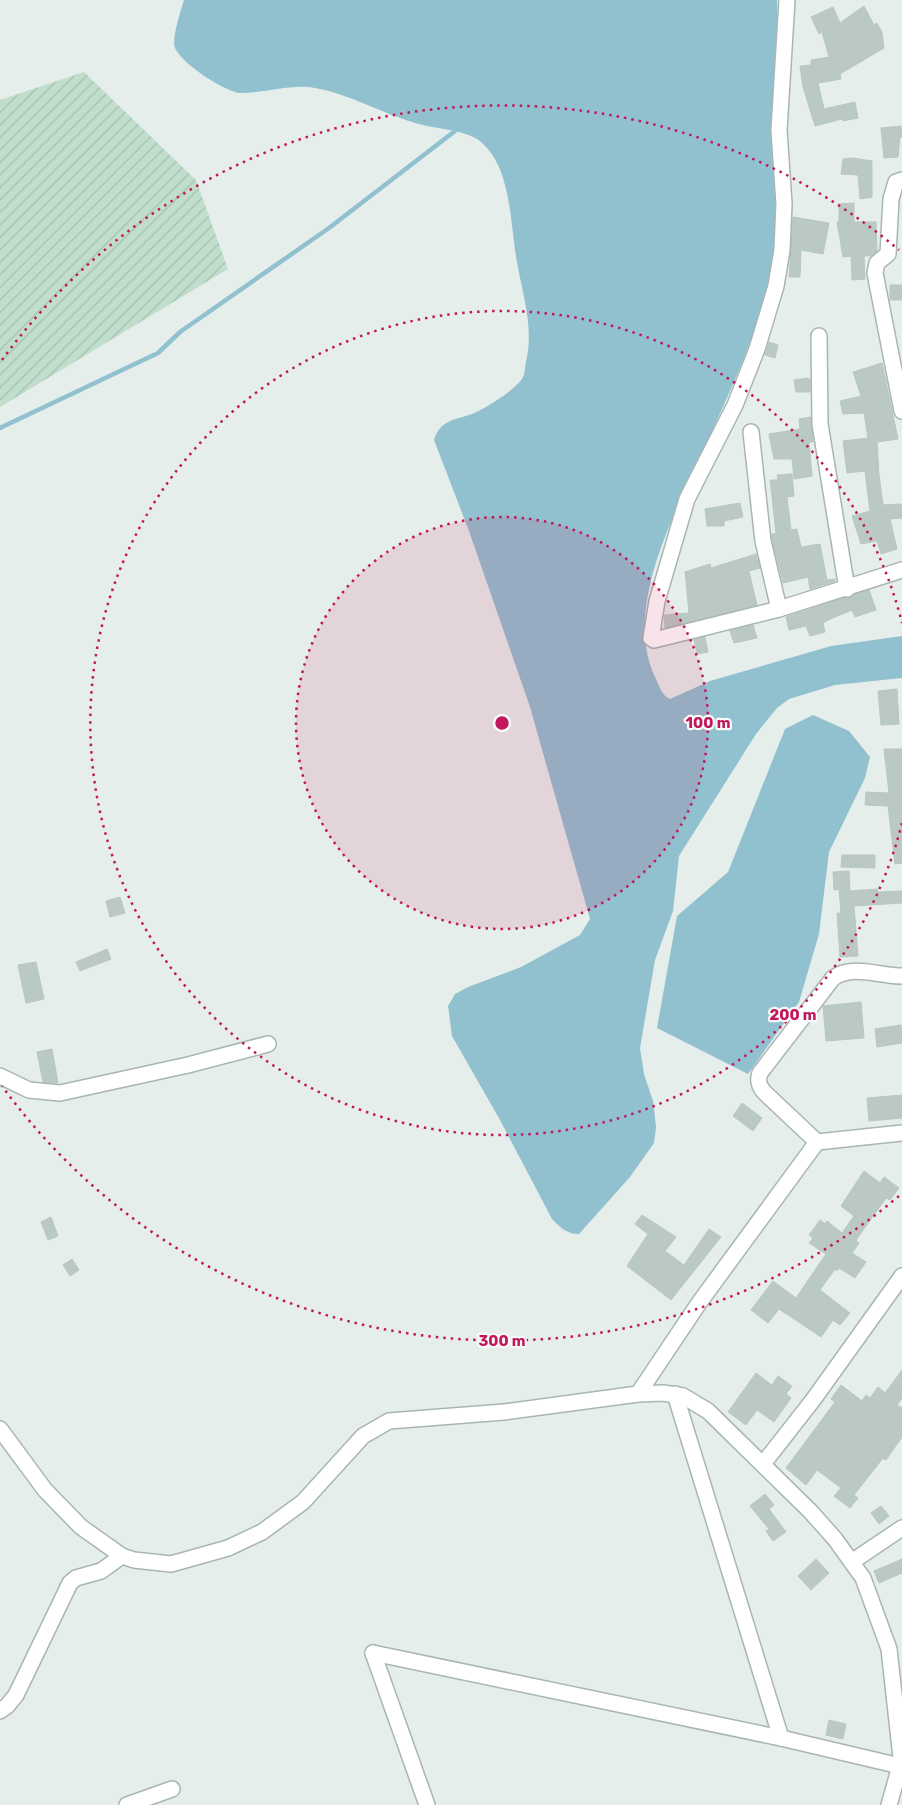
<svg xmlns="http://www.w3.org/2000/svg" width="902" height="1805" viewBox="0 0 902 1805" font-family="Rubik,sans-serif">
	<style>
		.garden { fill: url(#garden-furrows) }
		.water { fill: #91c1cf }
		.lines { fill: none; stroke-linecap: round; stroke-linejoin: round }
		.stream { stroke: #91c1cf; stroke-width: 4.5 }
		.building { fill: #bbc9c4; stroke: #b8c7c2 }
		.street-casing { stroke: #a8b6b3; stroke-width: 18 }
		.street { stroke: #fff; stroke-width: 15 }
		.ring { fill: none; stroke: #c2185b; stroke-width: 2.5; stroke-dasharray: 2.5 5 }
		.centre { fill: #c2185b; stroke: #f7faf9; stroke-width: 2.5 }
		.ring-label { font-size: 15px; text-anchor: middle; font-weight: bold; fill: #c2185b; stroke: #f7faf9; stroke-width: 4.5; stroke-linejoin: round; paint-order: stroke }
	</style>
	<defs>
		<pattern id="garden-furrows" width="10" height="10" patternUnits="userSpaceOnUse" patternTransform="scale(1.25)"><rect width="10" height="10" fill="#c0decb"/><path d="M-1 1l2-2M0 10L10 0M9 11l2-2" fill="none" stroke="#a5c0af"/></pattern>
	</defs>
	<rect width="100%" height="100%" fill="#e6eeeb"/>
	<path class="garden" d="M84,72L196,180L228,269L0,407V100Z"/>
	<g class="water">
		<path d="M184,0H777C778,47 775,93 775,140C774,184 781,228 771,272C759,329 733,385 709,438C680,504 621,605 655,677C659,685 662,696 670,699L710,681L831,646L902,636V678L835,685L789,699L777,708L756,734L679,856L673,911L655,960L640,1048L644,1074L653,1101L656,1127L654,1143L630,1177L579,1234C566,1234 560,1227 552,1219L500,1120L452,1036L448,1006L455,994L468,987L521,967L580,935L590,919L530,707L469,531L434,440C440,420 455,420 472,414C485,409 517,389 523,377C525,373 525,366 526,362C534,327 523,297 517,262C510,225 512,168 481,142C469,131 439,129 423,125C385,116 348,92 309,87C286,85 264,93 241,93C226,93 175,60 174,44C174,31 180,13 184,0Z"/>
		<path d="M813,715L849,731L870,757L865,778L829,852L819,934L799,1002L748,1074L657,1028L677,916L728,872L785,729Z"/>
	</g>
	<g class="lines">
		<path class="stream" d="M0,428L158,353L180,332L329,228L455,131"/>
	</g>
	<g class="building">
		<path d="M864,6L874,25L877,23L882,32L884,48L840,74L841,79L818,83L824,109L855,102L858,118L843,121L842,119L815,126L803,87L800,66L811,65V60L829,57L822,32L819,34L811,17L833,7L840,23Z"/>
		<path d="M901,126L902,137H900L898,157L884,158L881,128Z"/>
		<path d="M853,158L872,161V197L860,199L858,175L841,174L843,159Z"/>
		<path d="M854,203V222H876L877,251L871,256H864L865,279L852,280L851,256L843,257L837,222H839V204Z"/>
		<path d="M793,217L829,223L823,254L801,250L800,277H789Z"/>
		<rect x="890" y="285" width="12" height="15"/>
		<path d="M769,342L778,345L775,358L765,355Z"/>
		<path d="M882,363L898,439L877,442L879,475L883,505L901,504L902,518L890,519L897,549L881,554L877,541L861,544L852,516L870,511L865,471L847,473L843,441L868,438L864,413L843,414L840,401L861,396L853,372Z"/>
		<path d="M808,378L810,380V392H796L794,380Z"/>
		<path d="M811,417L813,442H809L812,476L794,479L792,459H774L769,434L800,429L799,419Z"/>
		<path d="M792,474L794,496L787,497L791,530L797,529L801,547L820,544L827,580L835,579V581L810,589L808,577L783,583L772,539V534L776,533L770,480H778L777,475Z"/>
		<path d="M740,503L743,517L724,521V526H707L705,509Z"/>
		<path d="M756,554L760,568L749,571L757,605L665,628L664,615L689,613L685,572L710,564L711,568Z"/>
		<path d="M869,590L876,610L855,617L852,610L830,619L823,623L825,632L810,636L806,626L789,630L786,617Z"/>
		<path d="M753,625L757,638L734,643L730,631Z"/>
		<path d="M705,637L708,652L697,654L694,640Z"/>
		<path d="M897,689L899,724L881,725L878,691Z"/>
		<path d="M884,749H902V863L895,864L888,806L865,805L866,792L889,793Z"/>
		<path d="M842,855H875V868L841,867Z"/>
		<path d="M849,871L850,891L877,889L878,892L902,891V903L854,906L858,956L840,957L837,913H841L839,889L834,890L833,872Z"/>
		<path d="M120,897L125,913L110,917L106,901Z"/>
		<path d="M107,949L111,959L80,971L76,962Z"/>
		<path d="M36,962L44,999L26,1003L18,965Z"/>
		<path d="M861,1002L864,1038L826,1041L823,1006Z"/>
		<path d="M901,1025L902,1043L877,1047L875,1029Z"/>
		<path d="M52,1049L58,1083H56L43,1082L37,1052Z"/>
		<path d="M902,1095V1118L869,1121L867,1098Z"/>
		<path d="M742,1103L762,1118L753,1131L733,1116Z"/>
		<path d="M864,1171L880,1183L884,1177L899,1188L890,1200L886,1198L856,1240L859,1243L852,1253L866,1262L855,1278L839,1268L837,1271L835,1269L820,1290L850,1313L840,1325L833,1320L821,1337L779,1309L768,1323L751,1310L773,1281L796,1298L826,1254L809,1243L813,1238L809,1235L820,1220L825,1224L827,1221L842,1233L854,1216L841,1206Z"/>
		<path d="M642,1215L676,1237L665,1251L684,1265L709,1229L721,1237L671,1300L627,1266L648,1234L635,1224Z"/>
		<path d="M51,1217L58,1236L48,1240L41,1222Z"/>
		<path d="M72,1259L79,1270L70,1276L63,1265Z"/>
		<path d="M902,1370V1398L897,1405L902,1408V1437L886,1460L883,1458L854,1495L858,1498L850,1508L834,1496L841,1488L817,1470L806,1485L786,1468L835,1402L831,1399L841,1385L862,1401L866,1395L870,1398L878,1387L885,1393Z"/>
		<path d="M756,1373L772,1385L778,1376L792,1386L786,1394L791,1398L774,1422L757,1410L746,1425L728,1412Z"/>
		<path d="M765,1494L774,1505L769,1509L786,1532L773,1541L766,1531L769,1529L750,1506Z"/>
		<path d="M881,1506L889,1516L879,1524L871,1513Z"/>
		<path d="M816,1559L829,1573L811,1590L798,1576Z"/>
		<path d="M902,1559V1573L879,1583L874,1571Z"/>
		<path d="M829,1720L846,1724L843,1739L826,1735Z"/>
	</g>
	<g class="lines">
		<g class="street-casing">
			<g id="street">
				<path d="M787,0L779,130L784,204L782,250L776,286L757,349L735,405L687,499L657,601L651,638L654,640L779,609L902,570"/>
				<path d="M902,180L896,182L891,199L888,254L877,263L875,273L902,411"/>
				<path d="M819,336L820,424L847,589"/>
				<path d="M751,432L763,541L779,609"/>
				<path d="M0,1076L29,1090L60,1093L188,1065L268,1044"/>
				<path d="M817,1142L764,1092C759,1086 757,1081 760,1073L833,978C853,964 878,976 902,976"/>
				<path d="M638,1394L699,1303L817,1142L902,1133"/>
				<path d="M675,1394L781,1738"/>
				<path d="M0,1429L45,1490L81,1527L122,1556L134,1560L171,1564L228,1548L262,1532L303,1502L363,1436L389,1421L504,1412L638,1394L663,1393L683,1396L708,1411L810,1511L835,1539L863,1578L889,1649L902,1767"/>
				<path d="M763,1464L813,1400L902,1276"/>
				<path d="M853,1561L902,1528"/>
				<path d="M373,1653L781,1738L900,1766L889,1805"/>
				<path d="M373,1653L427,1805"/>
				<path d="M0,1711L7,1706L16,1695L70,1583L76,1578L101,1571L122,1556"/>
				<path d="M127,1805L172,1789"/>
			</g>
		</g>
		<use href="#street" class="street"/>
	</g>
	<circle cx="502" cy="723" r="206" fill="#c2185b" fill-opacity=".12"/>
	<g class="ring">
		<circle cx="502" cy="723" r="206"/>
		<path d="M902 823A412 412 0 1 1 902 623"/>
		<path d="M899 1196A618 618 0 0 1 2 1086M2 360A618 618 0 0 1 899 250"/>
	</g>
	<circle cx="502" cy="723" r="8" class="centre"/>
	<g class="ring-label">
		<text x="708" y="728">100 m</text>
		<text x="793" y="1020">200 m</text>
		<text x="502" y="1346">300 m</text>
	</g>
</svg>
